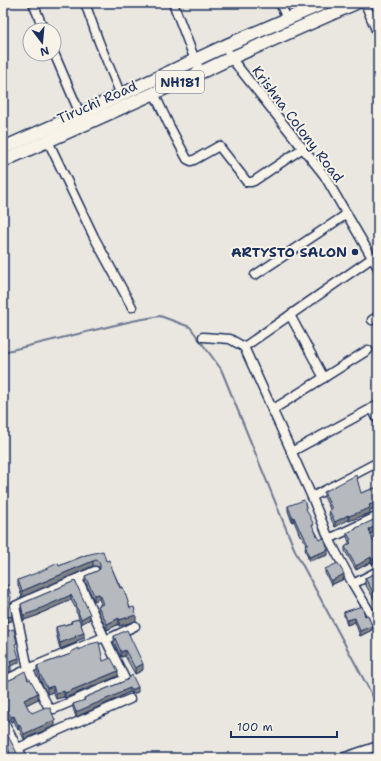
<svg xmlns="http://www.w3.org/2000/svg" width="381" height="761" viewBox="0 0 381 761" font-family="'Shantell Sans',sans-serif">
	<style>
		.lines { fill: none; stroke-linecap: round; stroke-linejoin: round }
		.stream { stroke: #6d7892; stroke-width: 2 }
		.minor-casing { stroke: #1b2f5e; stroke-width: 11 }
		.highway-casing { stroke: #1b2f5e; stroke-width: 15 }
		.minor { stroke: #f7f3e8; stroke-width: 8 }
		.highway { stroke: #f7f3e8; stroke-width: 12 }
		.wall { fill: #9da0a4; stroke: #1b2f5e }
		.shaded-wall { fill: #7f8286; stroke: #1b2f5e }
		.building { fill: #b6babf; stroke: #1b2f5e }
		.poi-dot { fill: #1b2f5e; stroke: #f7f3e8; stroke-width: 1.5 }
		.labels { text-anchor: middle; stroke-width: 4; stroke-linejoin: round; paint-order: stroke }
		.shield { fill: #f7f3e8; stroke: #5d6a87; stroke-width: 1 }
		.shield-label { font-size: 13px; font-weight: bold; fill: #1b2f5e }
		.street-label { font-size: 14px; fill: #1b2f5e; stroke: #f7f3e8 }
		.poi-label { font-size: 14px; font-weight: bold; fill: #1b2f5e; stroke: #f7f3e8; text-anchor: end }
	</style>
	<rect width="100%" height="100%" fill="#eae7e0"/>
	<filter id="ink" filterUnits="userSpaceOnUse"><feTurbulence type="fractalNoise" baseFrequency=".025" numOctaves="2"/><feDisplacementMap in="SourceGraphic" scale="8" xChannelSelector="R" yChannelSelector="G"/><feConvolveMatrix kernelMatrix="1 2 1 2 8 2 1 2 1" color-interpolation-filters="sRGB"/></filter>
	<g filter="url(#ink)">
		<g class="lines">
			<path class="stream" d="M3,352L132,321L160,316L190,327L221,369L296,553L378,706"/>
			<g class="minor-casing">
				<g id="minor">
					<path d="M33,3L44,30"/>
					<path d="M85,3L99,42L121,95"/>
					<path d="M173,3L195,60L201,72"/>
					<path d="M280,3L287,19"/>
					<path d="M365,3L378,35"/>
					<path d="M225,46L231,58L324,175L378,268"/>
					<path d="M54,53L80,114"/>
					<path d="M154,93L169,125L187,159L191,161L194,160L219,146L247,182H251L254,181L303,148"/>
					<path d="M48,141L94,237L132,307"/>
					<path d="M372,258L244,347L312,497L329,539L353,584L378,626"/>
					<path d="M255,275L347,214"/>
					<path d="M290,315L324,378"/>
					<path d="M372,320L378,316"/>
					<path d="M203,337L230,339L244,347"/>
					<path d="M372,408L378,420"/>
					<path d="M272,410L368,350"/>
					<path d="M291,452L378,405"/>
					<path d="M312,497L378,462"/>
					<path d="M329,539L378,516"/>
					<path d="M95,571L30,599L15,606L28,669L49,708L54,709L125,679L106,640"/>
					<path d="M78,579L104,637"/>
					<path d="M353,584L378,571"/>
					<path d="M3,681L28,669L104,637L106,640L135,626"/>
					<path d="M3,721L23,758"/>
					<path d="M18,748L130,699"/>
					<path d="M342,758L378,746"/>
				</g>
			</g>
			<g class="highway-casing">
				<g id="highway">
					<path d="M3,148L80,114L225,46L324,3"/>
					<path d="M3,161L208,69L231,58L356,3"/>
				</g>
			</g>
			<use href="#minor" class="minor"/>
			<use href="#highway" class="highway"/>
		</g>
		<g class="wall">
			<path d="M378,487V507L370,510V513L349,521L348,520L335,527L329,515L330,509L324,497V492L361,493Z"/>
			<path d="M288,506L314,529L328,555L309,561L305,549L306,544L301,535L300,536L294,521L292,522L288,511Z"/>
			<path d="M378,518V531L370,534L373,541L378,540V562L372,564L371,562L356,570L345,551V547L349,544V542L347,537V533Z"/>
			<path d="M86,555L106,561L113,571L136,621L119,626V624L107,630L98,611V606L101,604L99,599L94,601L85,581V576L97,571L100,569L99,567L96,566H93L22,597L18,585V580L59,566Z"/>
			<path d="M325,569L344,579L331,585L325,573Z"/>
			<path d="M378,572V604L377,601L376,602L365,584V578Z"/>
			<path d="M75,581L90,619L81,624L84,638L76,641V643L60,649L56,633V627L71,623V621L79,619L78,615L76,612V609L71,600L39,614V615L24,620L23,619L21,609V604Z"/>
			<path d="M344,612L365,616L372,630L360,636L355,622L347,625L344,616Z"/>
			<path d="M114,636L143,670L135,674L125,656L121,657L114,642Z"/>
			<path d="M79,650L103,661L118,676L65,698L64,697L56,699L53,692L47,694L40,679L37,671V666L71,654V652Z"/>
			<path d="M16,676L28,680L38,699L26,705L29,710L32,713L55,726L24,739L19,729L18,730L14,721L11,722L3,708V702L6,701L3,696V683L16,677Z"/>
			<path d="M127,680L138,692L132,694L130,692L125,694L118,698L76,717L73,708V704L84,701V698Z"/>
			<path d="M5,737L17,756L22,758H9L5,742Z"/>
		</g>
		<g class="shaded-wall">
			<path d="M378,502V507L370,510V513L349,521V516L369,505Z"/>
			<path d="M348,515V520L335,527V522Z"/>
			<path d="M292,517H294V521L292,522Z"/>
			<path d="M378,526V531L369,534V529Z"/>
			<path d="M328,550V555L309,561V557Z"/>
			<path d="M371,557V562L356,570V566Z"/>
			<path d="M378,557V562L372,564V560Z"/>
			<path d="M93,561V566L22,597V591Z"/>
			<path d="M344,574V579L331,585V581Z"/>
			<path d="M99,594V599L94,601V595Z"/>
			<path d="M71,595V600L39,614V615L24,620V615Z"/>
			<path d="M377,596V601L376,602V597Z"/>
			<path d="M90,614V619L81,624V619Z"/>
			<path d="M136,615V621L119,626V620Z"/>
			<path d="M12,616V621L3,623V618Z"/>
			<path d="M119,618V624L107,630V624Z"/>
			<path d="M355,618V622L347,625V620Z"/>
			<path d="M372,626V630L360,636V631Z"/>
			<path d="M84,633V638L76,641V643L60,649V643L75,636Z"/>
			<path d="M125,650V656L121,657V652Z"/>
			<path d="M19,658V663L10,666V661Z"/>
			<path d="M143,664V670L135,674V668Z"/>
			<path d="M11,666V671L3,675V670Z"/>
			<path d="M118,671V676L65,698V693Z"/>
			<path d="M53,686V692L47,694V688Z"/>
			<path d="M138,687V692L132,694V690Z"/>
			<path d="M130,688V692L125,694L118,698L76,717V712L125,690Z"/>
			<path d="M64,691V697L56,699V694Z"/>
			<path d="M38,693V699L24,706V700Z"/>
			<path d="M14,716V721L11,722V717Z"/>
			<path d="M55,720V726L24,739V734Z"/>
			<path d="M19,724V729L18,730V725Z"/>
		</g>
		<g class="building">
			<path d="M356,475L361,493L378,487V502L369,505L370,508L349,516L348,515L335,522L329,510L332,509L324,492Z"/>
			<path d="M304,500L307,511L314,525H312L319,540L324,538L328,550L309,557L305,544H308L301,530L300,531L294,517H292L288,506Z"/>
			<path d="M378,518V526L369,529L373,541L378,540V557L372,560L371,557L356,566L345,547L351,543L349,541L351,540L347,533L356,529V528Z"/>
			<path d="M103,551L106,561L109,560L113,571L120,588L123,587L130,608L134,607L136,615L119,620V618L107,624L98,606L103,604L99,594L94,595L85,576L97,571L100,569V564L99,562L96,560L93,561L22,591L18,580L39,572L58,563L59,566L86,555Z"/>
			<path d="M338,563L344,574L331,581L325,569Z"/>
			<path d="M378,572V598L377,596L376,597L365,578Z"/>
			<path d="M75,581L90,614L81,619L78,612H79L76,607L77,606L71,595L39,609V610L24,615L23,614L21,604Z"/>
			<path d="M8,585L11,597L10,602L12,616L3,618V586Z"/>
			<path d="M362,606L365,616L368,615L372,626L360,631L355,618L347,620L344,612Z"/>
			<path d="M79,619L84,633L75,636L76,637L60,643L56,627L72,623L71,621Z"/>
			<path d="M3,628L4,632L14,629L17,643L15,644L19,658L10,661L11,666L3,670Z"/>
			<path d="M127,630L143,664L135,668L125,650L121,652L114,636Z"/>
			<path d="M99,642L103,661L111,658L118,671L65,693L64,691L56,694L53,686L47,688L40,674L37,666L71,654V652L79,648V650L90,644Z"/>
			<path d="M25,671L28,680L30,679L38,693L24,700L29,710H30L32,713L46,707L50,708L55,720L24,734L19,724L18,725L14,716L11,717L3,702L7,700L3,691V683L16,677V676Z"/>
			<path d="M132,675L138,687L132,690L130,688L125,690L118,694L76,712L73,704L85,700L84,698L127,680Z"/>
			<path d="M8,736L16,751L17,756H19L22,758H11L5,737Z"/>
		</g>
	</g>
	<circle class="poi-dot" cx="355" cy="252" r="4"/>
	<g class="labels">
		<rect class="shield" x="156" y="71" width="48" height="22" rx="3"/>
		<g class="shield-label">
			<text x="180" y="87">NH181</text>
		</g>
		<g class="street-label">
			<text transform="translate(97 102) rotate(-24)" y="5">Tiruchi Road</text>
			<text transform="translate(298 124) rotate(53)" y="5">Krishna Colony Road</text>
		</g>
		<g class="poi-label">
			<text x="347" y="257">ARTYSTO SALON</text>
		</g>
	</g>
	<rect width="381" height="761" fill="none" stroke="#f7f3e8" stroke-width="16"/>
	<rect x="8" y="8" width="365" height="745" fill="none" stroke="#1b2f5e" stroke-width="1.5" filter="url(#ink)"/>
	<g transform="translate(42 42) rotate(164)"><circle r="19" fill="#f7f3e8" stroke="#9fa5b1"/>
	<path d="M0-3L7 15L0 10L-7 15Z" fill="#1b2f5e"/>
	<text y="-6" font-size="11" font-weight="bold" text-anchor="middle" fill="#1b2f5e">N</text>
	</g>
	<path d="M231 731v6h106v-6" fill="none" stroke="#1b2f5e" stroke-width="2"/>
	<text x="237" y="731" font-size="12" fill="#1b2f5e" stroke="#f7f3e8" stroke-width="3" paint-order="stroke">100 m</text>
</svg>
